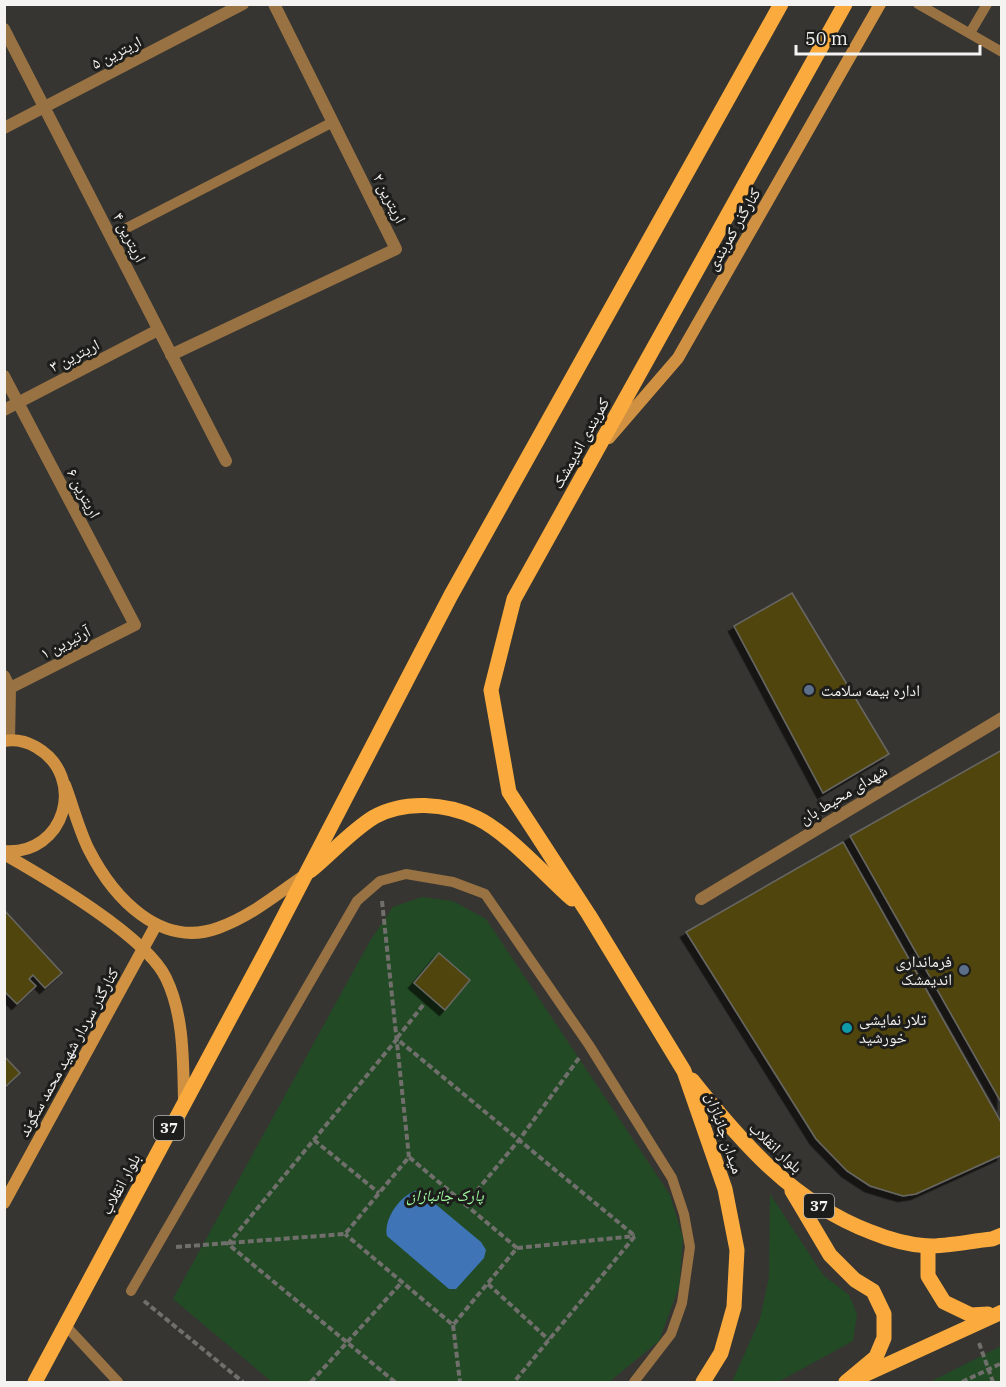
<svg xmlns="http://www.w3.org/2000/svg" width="1006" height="1387" viewBox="0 0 1006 1387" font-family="'IBM Plex Serif','Noto Naskh Arabic',serif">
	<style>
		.green { fill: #224b25 }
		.water { fill: #3f75b7 }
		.building { fill: #504510; stroke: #686763; stroke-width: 1.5; filter: url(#shadow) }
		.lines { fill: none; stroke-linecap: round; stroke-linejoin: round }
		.path { stroke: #706f6c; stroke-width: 4; stroke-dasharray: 6 3; stroke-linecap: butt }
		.lane { stroke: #987243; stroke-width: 10 }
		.street { stroke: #987243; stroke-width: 12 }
		.secondary { stroke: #d09242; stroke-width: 12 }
		.primary { stroke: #fbab3d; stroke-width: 15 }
		.service-dot { fill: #5c6f8a; stroke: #1d1d1b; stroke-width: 2 }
		.culture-dot { fill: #0f9aa8; stroke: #1d1d1b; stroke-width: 2 }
		.labels { text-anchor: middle; stroke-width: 6; stroke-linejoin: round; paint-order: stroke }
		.shield { fill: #1d1d1b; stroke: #b4b3b1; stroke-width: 1.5 }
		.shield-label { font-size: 15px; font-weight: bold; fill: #f4f3f1 }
		.street-label { font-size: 16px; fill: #f4f3f1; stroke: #1d1d1b }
		.poi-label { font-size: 16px; fill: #f4f3f1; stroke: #1d1d1b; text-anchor: start }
		.park-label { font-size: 16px; font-style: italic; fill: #9df9a0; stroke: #1d1d1b }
	</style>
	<defs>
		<filter id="shadow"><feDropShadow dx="-5.5" dy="5.5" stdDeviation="0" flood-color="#0009"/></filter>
	</defs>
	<rect width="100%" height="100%" fill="#363532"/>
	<g class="green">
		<path d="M422,897L453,901L486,919L670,1195L683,1238L679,1287L659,1341L609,1382H272L173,1299L370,941L393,907Z"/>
		<path d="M770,1194L823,1275L849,1295L857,1314L853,1341L778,1382H732L760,1319L769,1277Z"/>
		<path d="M1001,1346V1382H930Z"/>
	</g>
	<path class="water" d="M416,1191L421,1192L481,1242L486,1250L484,1258L456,1289H449L387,1236C383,1220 400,1195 416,1191Z"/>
	<g class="building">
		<path d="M792,593L889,754L823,793L734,626Z"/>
		<path d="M1002,750V1104L850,836Z"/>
		<path d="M843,842L1002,1124V1155L916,1194L903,1196L870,1186L847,1171L816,1139L686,932Z"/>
		<path d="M5,911L62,973L45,988L33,975L29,979L36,986L17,1004L4,991Z"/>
		<path d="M439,953L470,980L445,1010L414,983Z"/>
		<path d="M4,1056L20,1073L4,1088Z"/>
	</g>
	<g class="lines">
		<g class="path">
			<path d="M382,901L409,1157"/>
			<path d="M397,1038L424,1004"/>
			<path d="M314,1140L379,1193"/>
			<path d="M465,1205L519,1140L579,1058"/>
			<path d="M176,1247L345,1234L409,1157L517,1248L453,1325L345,1234"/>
			<path d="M517,1248L635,1236"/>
			<path d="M488,1284L549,1340"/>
			<path d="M144,1301L243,1382"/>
			<path d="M453,1325L460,1382"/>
			<path d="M979,1343L993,1382"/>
			<path d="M311,1382L402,1282"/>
			<path d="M395,1382L228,1244L397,1039L635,1236L514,1382"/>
			<path d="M962,1382L1002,1363"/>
		</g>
		<g class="lane">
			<path d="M918,4L1002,52"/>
			<path d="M970,33L987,4"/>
			<path d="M111,236L333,122"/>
			<path d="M131,1291L357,901L380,881L406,874L453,882L485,894L589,1045L672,1178L684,1214L690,1247L682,1303L671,1334L634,1382"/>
			<path d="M66,1326L118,1382"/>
		</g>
		<g class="street">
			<path d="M4,29L226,461"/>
			<path d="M4,128L243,4"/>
			<path d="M171,355L396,249L274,4"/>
			<path d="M4,376L135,625L10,688"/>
			<path d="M4,410L158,330"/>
			<path d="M4,676L10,688L9,740"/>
			<path d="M701,899L1002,718"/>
		</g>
		<g class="secondary">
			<path d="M609,438L678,358L880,4"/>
			<path d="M4,741C15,739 27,742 36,747C88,777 65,856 4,851"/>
			<path d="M65,785C73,806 79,830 89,850C113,897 160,949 218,928C250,917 277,894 305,875"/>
			<path d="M4,854C46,878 146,936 166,978C184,1015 183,1060 184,1099"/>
			<path d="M4,1203L156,925"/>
		</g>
		<g class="primary">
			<path d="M310,871C331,854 351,831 374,817C404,800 446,803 477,818C508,833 545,875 572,899"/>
			<path d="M692,1080C742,1143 794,1203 871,1232C888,1239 909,1245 928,1246C949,1246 971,1241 992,1239L1002,1235"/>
			<path d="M792,1191L830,1255L855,1280L873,1291L884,1314V1338L876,1357L846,1382"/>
			<path d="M928,1246V1276L944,1302L971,1315L988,1314"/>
			<path d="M862,1376L1002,1312"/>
			<path d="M35,1382L267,949L451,595L781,4"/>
			<path d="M703,1382L721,1353L734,1307L737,1250L725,1189L684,1071L589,915L509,792L491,690L514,599L845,4"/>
		</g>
	</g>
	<g class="service-dot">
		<circle cx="809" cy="690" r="6"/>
		<circle cx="964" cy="970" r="6"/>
	</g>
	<circle class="culture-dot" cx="847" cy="1028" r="6"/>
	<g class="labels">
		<g class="shield">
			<rect x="154" y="1116" width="30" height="24" rx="4.5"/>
			<rect x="804" y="1194" width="30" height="24" rx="4.5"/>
		</g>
		<g class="shield-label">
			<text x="169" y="1133">37</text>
			<text x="819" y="1211">37</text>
		</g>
		<g class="street-label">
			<text transform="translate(116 52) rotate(-27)" y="6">اریترین ۵</text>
			<text transform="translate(390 198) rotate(63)" y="6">اریترین ۲</text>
			<text transform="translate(733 229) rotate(-60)" y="6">کنارگذر کمربندی</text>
			<text transform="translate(130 237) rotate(63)" y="6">اریترین ۴</text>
			<text transform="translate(74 355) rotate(-27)" y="6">اریترین ۳</text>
			<text transform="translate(580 443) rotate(-61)" y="6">کمربندی اندیمشک</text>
			<text transform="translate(84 493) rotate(62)" y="6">اریترین ۶</text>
			<text transform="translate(65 642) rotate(-27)" y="6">آرتیرین ۱</text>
			<text transform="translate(843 794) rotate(-31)" y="6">شهدای محیط بان</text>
			<text transform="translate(68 1052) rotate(-61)" y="6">کنارگذر سردار شهید محمد سگوند</text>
			<text transform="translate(725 1133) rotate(71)" y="6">میدان جانبازان</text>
			<text transform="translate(776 1147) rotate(43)" y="6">بلوار انقلاب</text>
			<text transform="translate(120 1184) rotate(-62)" y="6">بلوار انقلاب</text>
		</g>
		<g class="poi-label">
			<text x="821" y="696">اداره بیمه سلامت</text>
			<text x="952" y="967" text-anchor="end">فرمانداری<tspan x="952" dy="18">اندیمشک</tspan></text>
			<text x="859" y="1025">تلار نمایشی<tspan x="859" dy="18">خورشید</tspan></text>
		</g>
		<g class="park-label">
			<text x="445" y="1201">پارک جانبازان</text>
		</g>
	</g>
	<rect width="1006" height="1387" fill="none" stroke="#f4f3f1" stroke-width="12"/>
	<path d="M796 45v9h184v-9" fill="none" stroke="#f4f3f1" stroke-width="3"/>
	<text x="805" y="45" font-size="18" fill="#f4f3f1" stroke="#1d1d1b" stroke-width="4.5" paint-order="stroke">50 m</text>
</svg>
